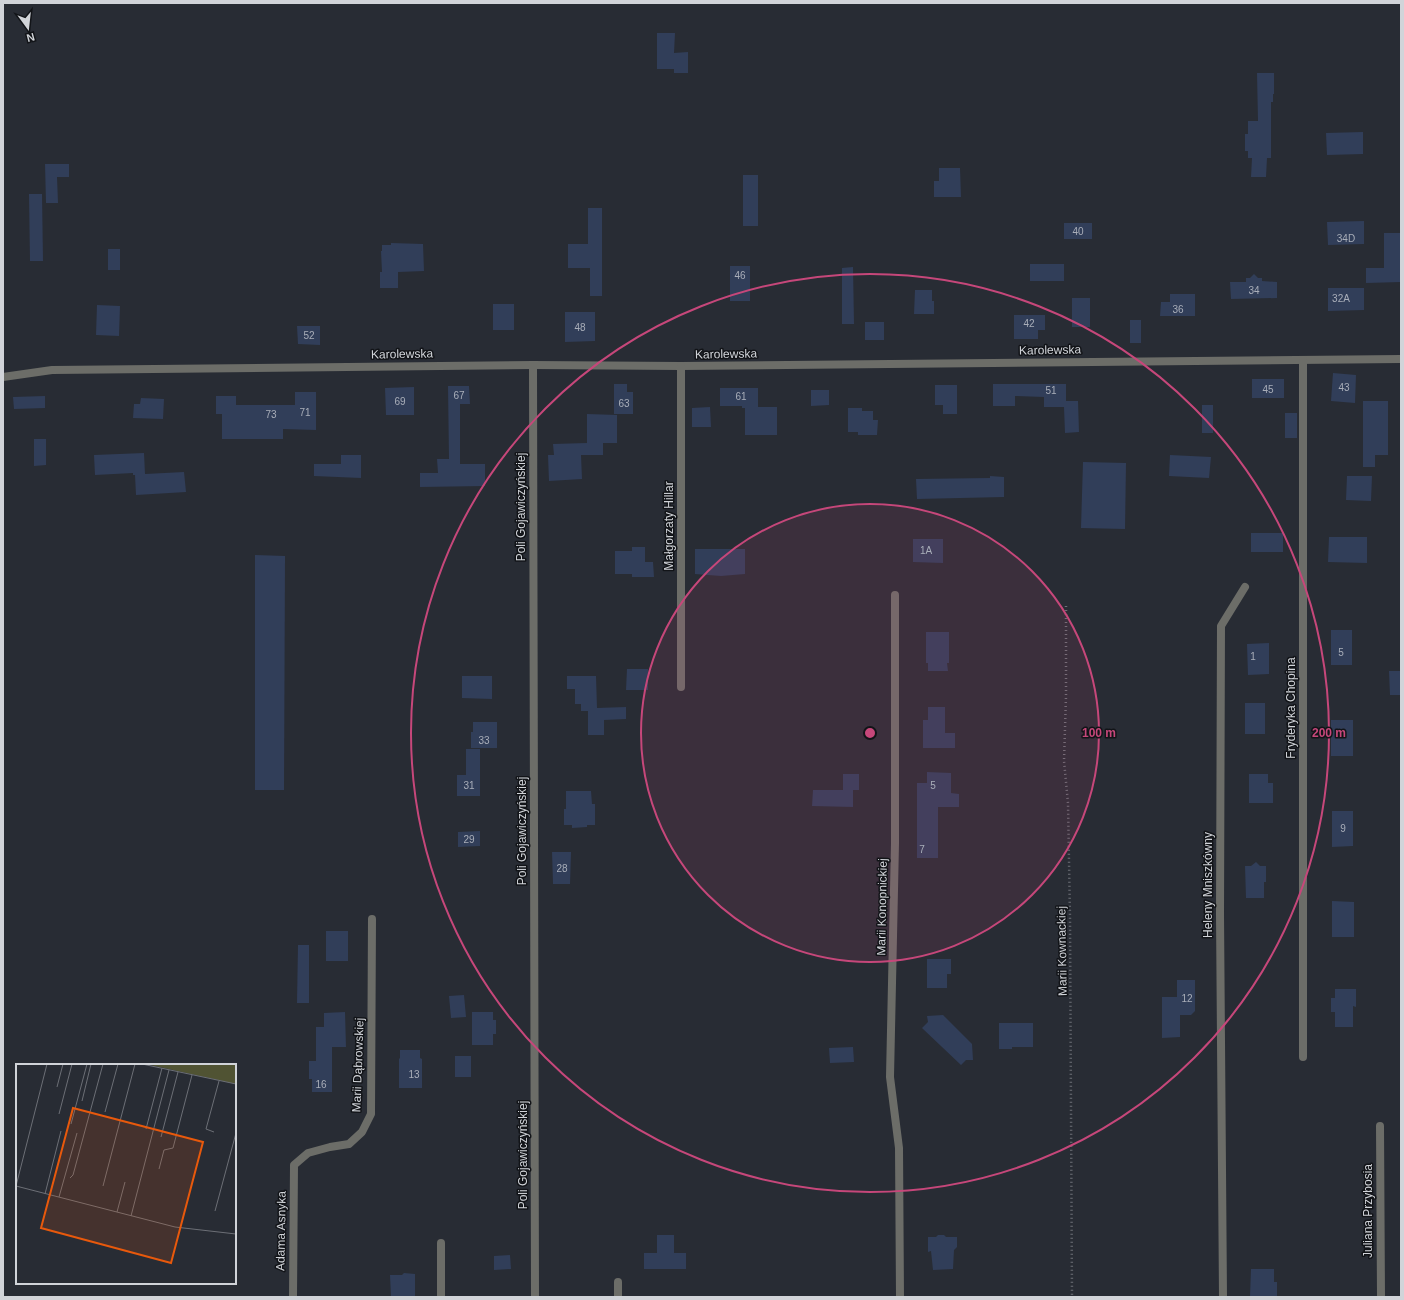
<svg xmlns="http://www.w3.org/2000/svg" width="1404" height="1300" viewBox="0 0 1404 1300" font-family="Helvetica,sans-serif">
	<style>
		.building { fill: #313e59 }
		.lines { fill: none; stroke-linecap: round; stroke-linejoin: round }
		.path { stroke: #6d7077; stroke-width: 2.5; stroke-dasharray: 1 3; stroke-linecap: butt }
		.minor { stroke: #6c6d68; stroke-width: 8 }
		.ring { fill: none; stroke: #c6477a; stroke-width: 2 }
		.labels { text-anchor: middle; stroke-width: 3; stroke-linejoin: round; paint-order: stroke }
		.number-label { font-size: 10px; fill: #a9aeb9 }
		.street-label { font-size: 12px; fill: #d1d4d9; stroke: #121418 }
		.inset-road { fill: none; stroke: #6c6f76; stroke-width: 1 }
		.view { fill: #e8590c; fill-opacity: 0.15; stroke: #e8590c; stroke-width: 2 }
		.inset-edge { fill: none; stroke: #d1d4d9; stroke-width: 2 }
		.centre { fill: #c6477a; stroke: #121418; stroke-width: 2 }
		.ring-label { font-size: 12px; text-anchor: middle; font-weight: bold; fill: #c6477a; stroke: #121418; stroke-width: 3; stroke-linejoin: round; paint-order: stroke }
	</style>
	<rect width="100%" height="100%" fill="#282c34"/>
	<g class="building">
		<path d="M657,33H675L674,53L688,52V73H674V69H657Z"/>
		<path d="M1257,73H1274V94H1273V102H1271V158H1267L1266,177H1251L1252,158H1248V151H1245V134H1248V121H1258Z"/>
		<path d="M1363,132V154L1327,155L1326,133Z"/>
		<path d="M45,164H69V177H57L58,203H46Z"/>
		<path d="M939,168H960L961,197H934V181H939Z"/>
		<rect x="743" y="175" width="15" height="51"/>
		<path d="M29,194H42L43,261H30Z"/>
		<path d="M588,208H602V296H590V268H568V244H588Z"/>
		<path d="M1364,221V244L1328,245L1327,222Z"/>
		<rect x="1064" y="223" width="28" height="16"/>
		<path d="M1384,233H1401V282L1366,283V268H1384Z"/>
		<path d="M391,243L423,244L424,271L398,272V288H380V272H382L381,251H382V245H391Z"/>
		<rect x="108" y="249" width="12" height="21"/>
		<rect x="1030" y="264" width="34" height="17"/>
		<rect x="730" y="266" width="20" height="35"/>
		<path d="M853,267L854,324H842V268Z"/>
		<path d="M1254,274L1258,278H1262V281L1277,282V298L1231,299L1230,282H1246V278H1250Z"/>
		<path d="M1328,288H1364V310L1328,311Z"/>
		<path d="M915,290H932V301H934V314H914Z"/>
		<path d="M1170,294H1195V316H1160L1161,302H1170Z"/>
		<rect x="1072" y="298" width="18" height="29"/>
		<rect x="493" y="304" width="21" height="26"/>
		<path d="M97,305L120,306L119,336L96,335Z"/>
		<path d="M565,312H595V341L565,342Z"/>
		<path d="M1014,315H1045V330H1038V339H1014Z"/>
		<rect x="1130" y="320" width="11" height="23"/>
		<rect x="865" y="322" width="19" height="18"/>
		<path d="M297,326H320V345L298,344Z"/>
		<path d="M1333,373L1356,375L1355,403L1331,401Z"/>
		<rect x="1252" y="379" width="32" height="19"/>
		<path d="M614,384H627V392H633V414H614Z"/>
		<path d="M993,384H1066V401H1078L1079,432L1065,433L1064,407H1044V397L1015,396V406H993Z"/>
		<path d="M935,385H957V414H943V405H935Z"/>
		<path d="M448,386H469L470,404H460V464H485V486L420,487V473H438L437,459H449Z"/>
		<path d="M414,387V415H386L385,388Z"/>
		<path d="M720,388H758V407H777V435H745V408H742V406H720Z"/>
		<path d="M811,390H829V405L811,406Z"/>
		<path d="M295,392H316V430L283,429V439H222V414H216V396H236V405H295Z"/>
		<path d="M45,396V408L14,409L13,397Z"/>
		<path d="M141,398L164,399L163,419L133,418L134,404H140Z"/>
		<path d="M1363,401H1388V455H1375V467H1363Z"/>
		<rect x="1202" y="405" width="11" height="28"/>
		<path d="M710,407L711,427H692V408Z"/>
		<path d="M848,408H862V411H873V420H878L877,435H858V432H848Z"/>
		<rect x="1285" y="413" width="12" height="25"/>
		<path d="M587,414L617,415V443H603V455H581L582,479L549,481L548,455H554L553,444L587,443Z"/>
		<path d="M34,439H46V465L34,466Z"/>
		<path d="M144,453L145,474L184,472L186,492L136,495L135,475H133V473L95,475L94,455Z"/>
		<path d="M341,455H361V478L314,476V464H341Z"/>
		<path d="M1170,455L1211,457L1209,478L1169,476Z"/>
		<path d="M1083,462L1126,463L1125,529L1081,528Z"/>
		<path d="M990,476L1004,477V497L917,499L916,479L990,478Z"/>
		<path d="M1347,476H1372L1371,501L1346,500Z"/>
		<rect x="1251" y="533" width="32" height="19"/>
		<path d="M1329,537H1367V563L1328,562Z"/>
		<path d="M913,539H943V563L913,562Z"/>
		<path d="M632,547H645V562H653L654,577H632V574H615V551H632Z"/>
		<path d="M695,549H745V574L721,576L695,574Z"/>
		<path d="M255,555L285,556L284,790H255Z"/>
		<rect x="1331" y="630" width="21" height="35"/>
		<path d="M926,632H949V663H947L948,671H928V663H926Z"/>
		<path d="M1269,643V674L1248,675L1247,644Z"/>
		<path d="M627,669H648V690H626Z"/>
		<path d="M1389,671H1401V695H1390Z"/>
		<path d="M462,676H492V699L462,698Z"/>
		<path d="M567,676H596L597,708L626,707V719L604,720V735H588V711H581V704H575V689H567Z"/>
		<rect x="1245" y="703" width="20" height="31"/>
		<path d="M928,707H945V733H955V748H923V720H928Z"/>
		<rect x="1331" y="720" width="22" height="36"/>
		<path d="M473,722H497V748H471V732H473Z"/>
		<path d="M466,749H480V796H457V775H466Z"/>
		<path d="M927,772L951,773V793L959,794V807H938V858H917V783H927Z"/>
		<path d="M843,774H859V790H853V807L812,806L813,790H843Z"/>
		<path d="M1249,774H1268V783H1273V803H1249Z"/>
		<path d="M566,791H591L592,804H595V825H587V827L572,828V825H564V809H566Z"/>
		<path d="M1332,811H1353V846L1332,847Z"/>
		<path d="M480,831V846L458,847V832Z"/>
		<path d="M552,852H571L570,884H553Z"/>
		<path d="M1256,862L1260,866H1266V882H1264V898H1246L1245,866H1251Z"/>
		<path d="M1332,901L1354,902V937H1332Z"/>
		<rect x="326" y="931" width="22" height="30"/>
		<path d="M298,945H309V1003H297Z"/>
		<path d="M927,959H951V974H947V988H927Z"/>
		<path d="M1177,980H1195V1011L1191,1015H1180V1037L1162,1038V997H1177Z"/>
		<path d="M1335,989H1356V1007L1353,1006V1027H1335V1012H1331V998H1335Z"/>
		<path d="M464,995L466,1017L451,1018L449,996Z"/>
		<path d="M345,1012L346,1047H332V1092H312V1079H309V1061H316V1027H324V1013Z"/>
		<path d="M472,1012H493V1020H496V1034H493V1045H472Z"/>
		<path d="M943,1015L972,1044L973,1060H966L961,1065L922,1028L928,1022L927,1016Z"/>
		<path d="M999,1023H1033V1047H1012V1049H999Z"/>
		<path d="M853,1047L854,1062L830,1063L829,1048Z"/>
		<path d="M400,1050H420V1058L422,1059V1088H399V1059L400,1058Z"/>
		<rect x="455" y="1056" width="16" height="21"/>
		<path d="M657,1235H674V1253H686V1269H644V1253H657Z"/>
		<path d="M938,1235H944L946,1237H957V1247L954,1250L953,1269L933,1270L931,1251L928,1252V1237H936Z"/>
		<path d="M510,1255L511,1269L494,1270V1256Z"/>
		<path d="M1251,1269H1274V1282H1277V1297H1250Z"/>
		<path d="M404,1273L415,1274V1297H391L390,1275H402Z"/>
	</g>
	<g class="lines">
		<path class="path" d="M1066,606V696L1064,761L1068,803L1070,918L1072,1297"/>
		<g class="minor">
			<path d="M533,365L535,1297"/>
			<path d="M3,377L52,370L533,365L681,366L1401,359"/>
			<path d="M895,595V843L890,1077L899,1148L900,1297"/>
			<path d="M681,687V366"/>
			<path d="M1303,1057V360"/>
			<path d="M1380,1126L1381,1297"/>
			<path d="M441,1243V1297"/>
			<path d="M293,1297L294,1165L308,1153L330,1147L349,1144L362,1132L371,1114L372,919"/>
			<path d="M618,1297V1282"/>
			<path d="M1223,1297L1220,914L1221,626L1245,587"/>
		</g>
	</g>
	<circle cx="870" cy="733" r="229" fill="#c6477a" fill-opacity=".12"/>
	<g class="ring">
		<circle cx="870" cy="733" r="229"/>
		<circle cx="870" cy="733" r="459"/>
	</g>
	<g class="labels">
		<g class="number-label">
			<text x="1078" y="235">40</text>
			<text x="1346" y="242">34D</text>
			<text x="740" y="279">46</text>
			<text x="1254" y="294">34</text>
			<text x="1341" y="302">32A</text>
			<text x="1178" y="313">36</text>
			<text x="1029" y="327">42</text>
			<text x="580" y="331">48</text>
			<text x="309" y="339">52</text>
			<text x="1344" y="391">43</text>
			<text x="1268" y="393">45</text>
			<text x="1051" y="394">51</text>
			<text x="459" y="399">67</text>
			<text x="741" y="400">61</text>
			<text x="400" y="405">69</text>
			<text x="624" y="407">63</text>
			<text x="305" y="416">71</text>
			<text x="271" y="418">73</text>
			<text x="926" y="554">1A</text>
			<text x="1341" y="656">5</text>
			<text x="1253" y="660">1</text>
			<text x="484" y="744">33</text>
			<text x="469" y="789">31</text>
			<text x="933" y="789">5</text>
			<text x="1343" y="832">9</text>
			<text x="469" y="843">29</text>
			<text x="922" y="853">7</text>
			<text x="562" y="872">28</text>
			<text x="1187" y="1002">12</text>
			<text x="414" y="1078">13</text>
			<text x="321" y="1088">16</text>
		</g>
		<g class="street-label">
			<text transform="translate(1050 350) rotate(-1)" y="4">Karolewska</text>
			<text transform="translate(402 354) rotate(-1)" y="4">Karolewska</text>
			<text transform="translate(726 354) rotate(-1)" y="4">Karolewska</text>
			<text transform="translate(521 507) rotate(-90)" y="4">Poli Gojawiczyńskiej</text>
			<text transform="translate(669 526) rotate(-90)" y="4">Małgorzaty Hillar</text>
			<text transform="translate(1291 708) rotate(-90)" y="4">Fryderyka Chopina</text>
			<text transform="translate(522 831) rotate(-90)" y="4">Poli Gojawiczyńskiej</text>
			<text transform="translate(1208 885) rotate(-90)" y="4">Heleny Mniszkówny</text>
			<text transform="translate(882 907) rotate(-89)" y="4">Marii Konopnickiej</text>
			<text transform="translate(1062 951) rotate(-91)" y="4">Marii Kownackiej</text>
			<text transform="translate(358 1065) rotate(-88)" y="4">Marii Dąbrowskiej</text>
			<text transform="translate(523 1155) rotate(-90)" y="4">Poli Gojawiczyńskiej</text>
			<text transform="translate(1368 1211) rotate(-90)" y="4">Juliana Przybosia</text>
			<text transform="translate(281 1231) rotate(-89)" y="4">Adama Asnyka</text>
		</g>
	</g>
	<g transform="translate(16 1064)">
		<rect width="220" height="220" fill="#282c34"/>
		<path d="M130,0H220V20Z" fill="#505333"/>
		<path class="inset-road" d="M126,0L220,20M41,23L47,0M66,37L75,0M89,48L102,0M43,50L56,0M55,60L71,0M130,65L146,4M198,68L190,65L203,17M145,73L162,8M143,105L148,86L157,84L176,11M54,114L57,111L87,0M0,122L159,163L220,170M0,122L31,0M87,122L119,0M29,130L45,67M43,133L61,69M199,147L220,69M101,148L109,118M115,152L153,6"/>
		<path class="view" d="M57,44L187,78L155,199L25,164Z"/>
		<rect width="220" height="220" class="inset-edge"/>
	</g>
	<circle cx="870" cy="733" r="6" class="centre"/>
	<g class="ring-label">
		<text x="1099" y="737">100 m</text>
		<text x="1329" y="737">200 m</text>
	</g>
	<rect width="1404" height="1300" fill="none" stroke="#d1d4d9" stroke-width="8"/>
	<g transform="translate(28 28) rotate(165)" stroke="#121418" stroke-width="3" paint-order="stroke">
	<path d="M0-3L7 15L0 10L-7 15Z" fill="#d1d4d9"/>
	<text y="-6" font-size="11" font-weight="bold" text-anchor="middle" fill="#d1d4d9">N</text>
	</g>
</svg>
